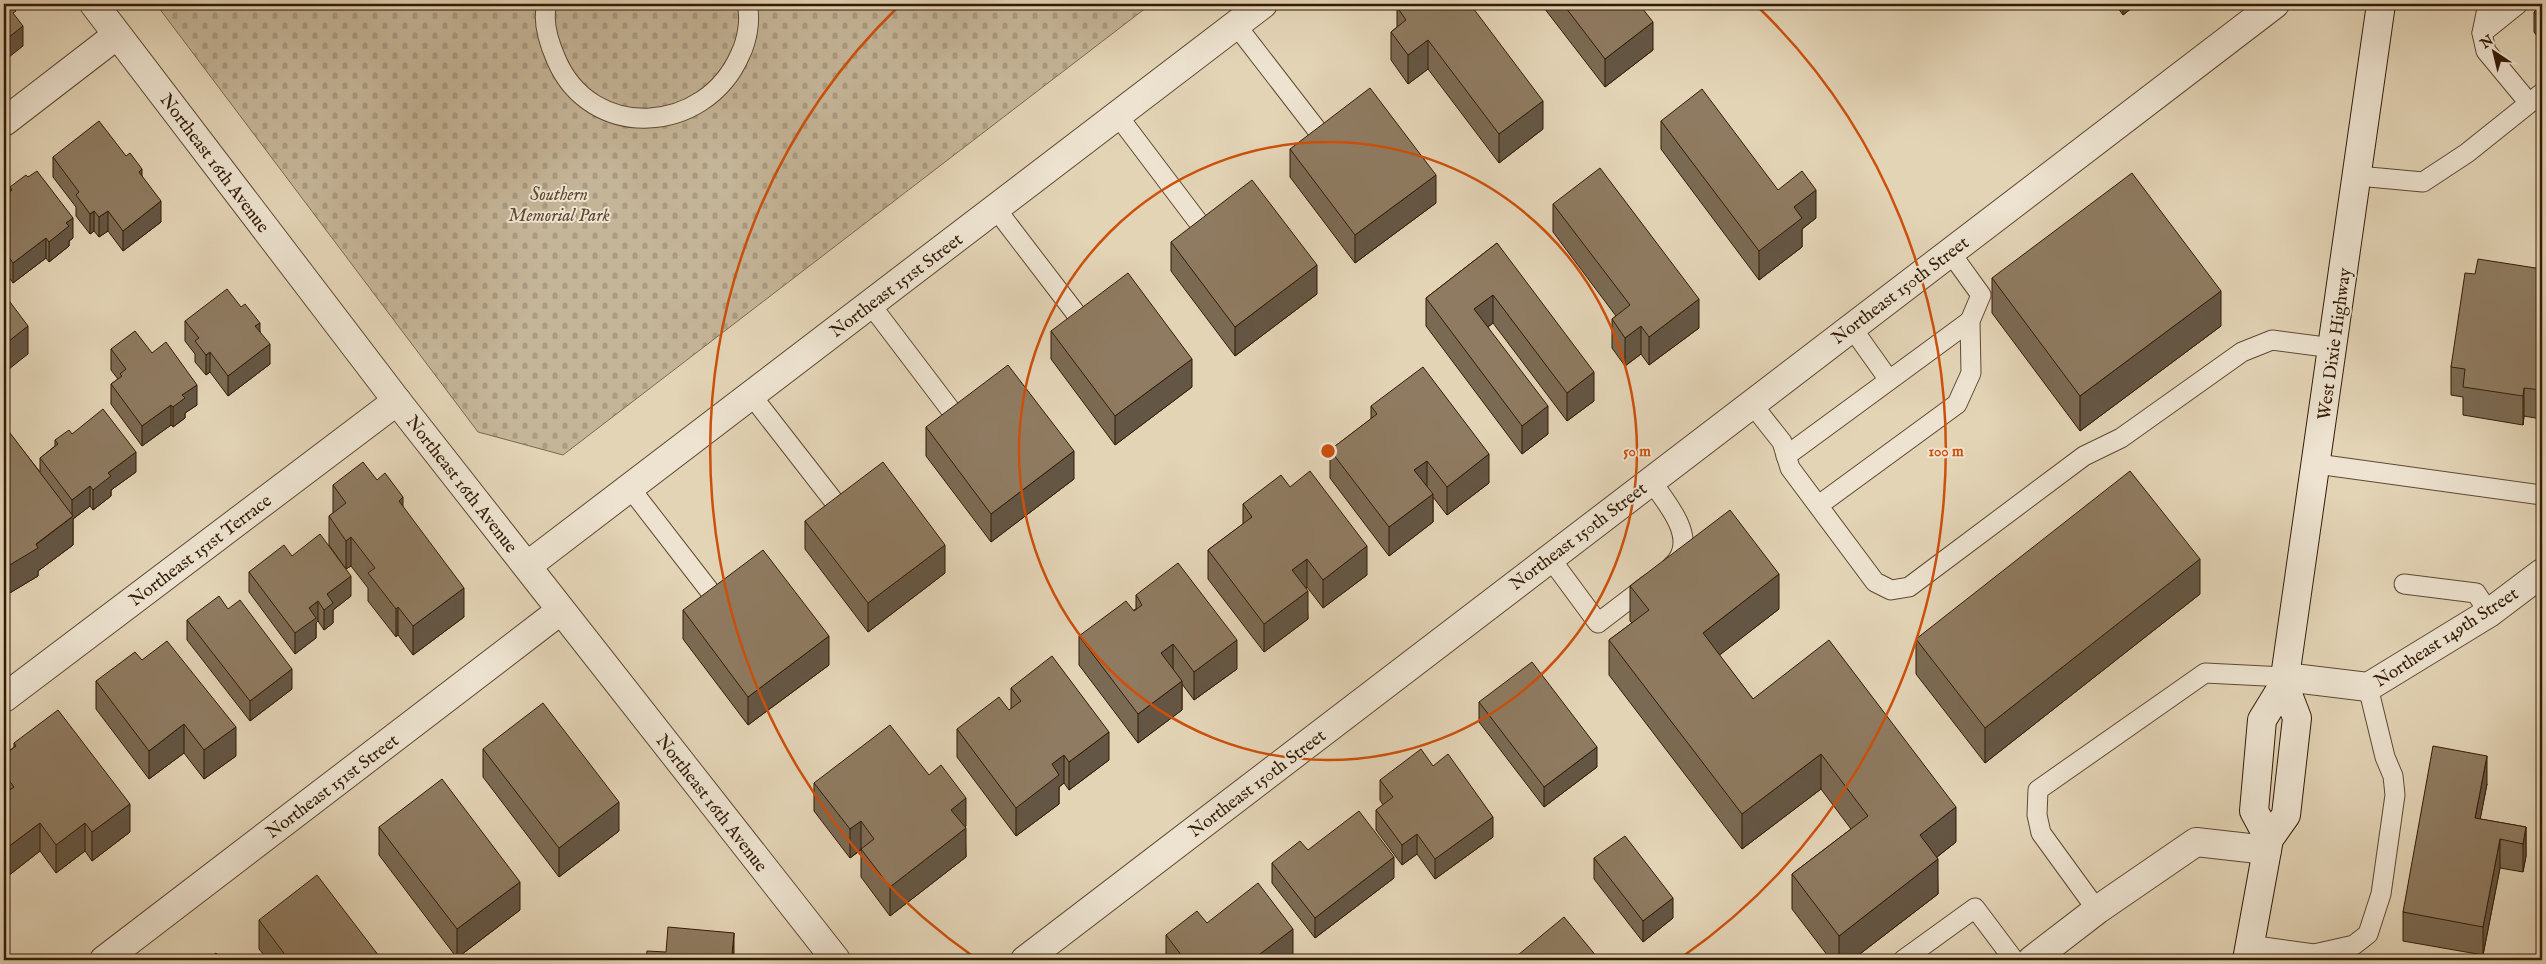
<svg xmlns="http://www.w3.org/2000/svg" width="2546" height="964" viewBox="0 0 2546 964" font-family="'IM FELL English',serif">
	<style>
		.cemetery { fill: url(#cemetery-stones); stroke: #7c684e }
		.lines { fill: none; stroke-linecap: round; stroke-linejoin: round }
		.service-casing { stroke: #5f4931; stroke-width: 21 }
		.minor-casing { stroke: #5f4931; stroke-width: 30 }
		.tertiary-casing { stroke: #5f4931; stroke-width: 30 }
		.secondary-casing { stroke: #331b05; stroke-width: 30 }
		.service { stroke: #ede3d0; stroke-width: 19 }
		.minor { stroke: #ede3d0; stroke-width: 28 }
		.tertiary { stroke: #ede3d0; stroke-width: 28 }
		.secondary { stroke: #ede3d0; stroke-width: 28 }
		.wall { fill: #7b6a53; stroke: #331b05 }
		.shaded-wall { fill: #645644; stroke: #331b05 }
		.building { fill: #8f7b61; stroke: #331b05 }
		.ring { fill: none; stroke: #cd500b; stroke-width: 2.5 }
		.labels { text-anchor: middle; stroke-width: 4; stroke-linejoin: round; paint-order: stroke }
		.street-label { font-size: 18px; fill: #331b05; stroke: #ede3d0 }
		.park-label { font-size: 18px; font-style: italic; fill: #5f4931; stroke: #ede3d0 }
		.centre { fill: #cd500b; stroke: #ede3d0; stroke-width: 2.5 }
		.ring-label { font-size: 15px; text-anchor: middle; font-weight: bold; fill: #cd500b; stroke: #ede3d0; stroke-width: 4; stroke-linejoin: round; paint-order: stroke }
	</style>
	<defs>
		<pattern id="cemetery-stones" width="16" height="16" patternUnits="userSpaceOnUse" patternTransform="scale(1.25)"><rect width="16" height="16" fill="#c5b598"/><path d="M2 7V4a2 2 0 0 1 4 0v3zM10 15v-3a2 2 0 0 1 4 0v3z" fill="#aa9b82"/></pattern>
	</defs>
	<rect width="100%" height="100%" fill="#e3d4b6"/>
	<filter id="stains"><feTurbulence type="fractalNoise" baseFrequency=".004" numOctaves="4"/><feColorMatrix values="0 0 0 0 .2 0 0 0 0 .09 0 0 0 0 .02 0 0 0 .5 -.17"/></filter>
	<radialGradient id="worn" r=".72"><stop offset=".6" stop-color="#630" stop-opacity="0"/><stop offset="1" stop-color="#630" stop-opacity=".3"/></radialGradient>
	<path class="cemetery" d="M156,4H1151L563,455L478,432Z"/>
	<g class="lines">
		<g class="service-casing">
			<g id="service">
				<path d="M547,4C542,21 549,43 556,59C591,142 705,135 740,55C747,41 751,20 747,4"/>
				<path d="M2488,4L2482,33L2486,51L2529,103"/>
				<path d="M1236,25L1324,139"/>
				<path d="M2482,33L2518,4"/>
				<path d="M1118,116L1205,231"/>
				<path d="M2358,176L2423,182L2467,153L2542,93"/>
				<path d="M996,209L1084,324"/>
				<path d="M871,305L959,421"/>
				<path d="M1852,328L1889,380"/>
				<path d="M752,396L843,513"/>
				<path d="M1752,404L1782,442L1790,468L1875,582L1891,590L1909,587L2084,456L2121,438L2242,352L2272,340L2333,348"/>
				<path d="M1786,456L1970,321"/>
				<path d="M2317,464L2542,495"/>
				<path d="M1651,481C1666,502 1702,542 1671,567"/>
				<path d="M630,488L719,603"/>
				<path d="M1819,505L1957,404L1971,373L1970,321L1981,295L1950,252"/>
				<path d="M1550,558L1598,623L1649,584"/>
				<path d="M2404,584L2476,593L2489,613"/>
				<path d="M2097,910L2041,833L2037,815L2038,790L2205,673L2285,677"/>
				<path d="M2249,945L2314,954L2354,945L2368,934L2381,894L2395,795L2393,776L2385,757L2368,687"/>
				<path d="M1903,960L1975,908L2014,960"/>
			</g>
		</g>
		<g class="minor-casing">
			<g id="minor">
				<path d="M4,122L117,35"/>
				<path d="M2285,677L2368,687L2489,613L2542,573"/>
				<path d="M4,698L397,401"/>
				<path d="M104,960L560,611"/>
				<path d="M1025,960L2275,4"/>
			</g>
		</g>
		<g class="tertiary-casing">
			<g id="tertiary">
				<path d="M94,4L397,401L836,960"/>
				<path d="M527,566L1263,4"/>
				<path d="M2032,960L2097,910L2196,842L2267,850"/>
			</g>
		</g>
		<g class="secondary-casing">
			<g id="secondary">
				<path d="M2269,839L2254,811L2262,720L2284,684L2285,677L2381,4"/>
				<path d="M2247,960L2269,839L2286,815L2297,718L2284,684"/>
			</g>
		</g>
		<use href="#service" class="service"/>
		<use href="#minor" class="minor"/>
		<use href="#tertiary" class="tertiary"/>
		<use href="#secondary" class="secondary"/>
	</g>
	<g class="wall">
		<path d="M1541,4H1639L1653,50L1605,87Z"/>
		<path d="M2115,4H2137L2123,15Z"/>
		<path d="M2535,4H2542V43L2534,32V12L2537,10L2535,7Z"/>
		<path d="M1397,7L1543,129L1499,163L1428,69L1408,84L1391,60V32L1397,27Z"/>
		<path d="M1661,121L1778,190L1816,218L1802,229V247L1759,280L1661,149Z"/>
		<path d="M1290,149L1436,203L1355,263L1290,177Z"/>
		<path d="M53,157L142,176L161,222L123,251L108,231L99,237L94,231L90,234L76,216V207L53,177Z"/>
		<path d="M10,187L73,238L69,241V246L49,262L46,258L13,283L4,270V196L10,191Z"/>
		<path d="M1553,204L1699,328L1649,365L1641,354L1625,366L1612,348V319L1616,316L1553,232Z"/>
		<path d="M1171,242L1317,294L1235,356L1171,271Z"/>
		<path d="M1497,243L1594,401L1567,421L1493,323L1488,327L1548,434L1522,454L1426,326V298Z"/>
		<path d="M2542,269V412L2541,419L2524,416L2523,425L2463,415V397L2451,395V367L2475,274Z"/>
		<path d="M1992,278L2221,326L2080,431L1992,313Z"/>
		<path d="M185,321L260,331L270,364L228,396L210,372L206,375L195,362V354L185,341Z"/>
		<path d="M1051,331L1192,387L1115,445L1051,359Z"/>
		<path d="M111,349L152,353L197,405L185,413V418L173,427L171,425L142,446L111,404V384L118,379L111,370Z"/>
		<path d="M1371,406L1489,483L1447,515L1433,497V522L1389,556L1330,478V450L1371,419Z"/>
		<path d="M4,426L40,472V458L55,446V440L72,434L136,472L111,490V496L93,510L90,506L73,519V545L38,571V576L8,594L4,588Z"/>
		<path d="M926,427L1074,479L991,542L926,456Z"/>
		<path d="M377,480L403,507L464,617L413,655L398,635L396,637L368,601V588L351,566L346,569L329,545V516L333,513V485Z"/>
		<path d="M1290,487L1367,575L1323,608L1307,587L1306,588L1308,619L1264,652L1208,579V550L1243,524V504Z"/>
		<path d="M805,521L945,573L868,632L805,549Z"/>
		<path d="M292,556L351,596L333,610V623L324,630L318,621L316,623V638L295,654L249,592V572Z"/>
		<path d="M1630,586L1779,609L1719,655L1753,699L1956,842L1937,857L1938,894L1852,960H1831L1792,909V874L1851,829L1821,789L1742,849L1609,675V640L1632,623L1630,621Z"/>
		<path d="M2200,594L1985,763L1916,674V639Z"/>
		<path d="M1136,595L1237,669L1194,700L1182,684V710L1138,743L1079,665V636L1136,609Z"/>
		<path d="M683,610L829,665L748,725L683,639Z"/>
		<path d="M187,620L292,689L250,721L187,640Z"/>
		<path d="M142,660L236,756L204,779L184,753L149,779L96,709V681Z"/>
		<path d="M1011,688L1109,760L1069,790L1064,783L1059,787V804L1016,836L957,757V729L1009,710L1011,709Z"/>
		<path d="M1479,702L1597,767L1544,807L1479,722Z"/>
		<path d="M14,743L130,832L92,861L85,851L56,873L40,851L8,876L4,871V755L14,747Z"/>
		<path d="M483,749L619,831L559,877L483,777Z"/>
		<path d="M1433,766L1493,837L1435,879L1417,854L1402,865L1376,830V810L1383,805L1380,800V780Z"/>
		<path d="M814,783L966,826L965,827L966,857L890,916L861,877V850L850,858L814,811Z"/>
		<path d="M2487,784L2480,819L2526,827V856L2523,872L2500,868L2483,955L2403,941V912Z"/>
		<path d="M379,827L520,910L457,958L379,855Z"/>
		<path d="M1308,850L1394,878L1315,938L1272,883V863Z"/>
		<path d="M1594,858L1673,918L1643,942L1594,879Z"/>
		<path d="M259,920L382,960H268L259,949Z"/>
		<path d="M1207,923L1293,957L1289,960H1166V935Z"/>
	</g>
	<g class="shaded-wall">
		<path d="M2123,4H2137L2123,15Z"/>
		<path d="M1653,22V50L1605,87V59Z"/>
		<path d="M23,26V46L4,61V41Z"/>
		<path d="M1428,40V69L1408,84V55Z"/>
		<path d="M1543,101V129L1499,163V134Z"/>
		<path d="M142,169V189L139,172Z"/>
		<path d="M1436,175V203L1355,263V235Z"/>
		<path d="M1816,190V218L1802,229V247L1759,280V251L1794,207Z"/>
		<path d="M161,201V222L123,251V231Z"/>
		<path d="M94,211V231L90,234V214Z"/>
		<path d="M108,211V231L99,237V217Z"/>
		<path d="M73,218V238L69,241V246L49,262V242L66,223Z"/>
		<path d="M46,238V258L13,283V263Z"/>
		<path d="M1317,265V294L1235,356V327Z"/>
		<path d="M2221,291V326L2080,431V396Z"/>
		<path d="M1493,295V323L1474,337V309Z"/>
		<path d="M1699,299V328L1649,365V337Z"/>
		<path d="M260,323V343L255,326Z"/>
		<path d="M28,326V354L4,373V345Z"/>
		<path d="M1641,326V354L1625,366V338Z"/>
		<path d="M270,344V364L228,396V376Z"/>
		<path d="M210,352V372L206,375V355Z"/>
		<path d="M1192,359V387L1115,445V416Z"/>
		<path d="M1594,372V401L1567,421V393Z"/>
		<path d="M2542,384V412L2541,419V390Z"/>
		<path d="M197,385V405L185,413V418L173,427V407L182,395Z"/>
		<path d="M2524,388V416L2523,425V396Z"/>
		<path d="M171,405V425L142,446V426Z"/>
		<path d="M1548,406V434L1522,454V426Z"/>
		<path d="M1074,451V479L991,542V514Z"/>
		<path d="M136,452V472L111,490V496L93,510V490L108,473Z"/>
		<path d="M1489,454V483L1447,515V487Z"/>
		<path d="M1427,461V489L1414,470Z"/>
		<path d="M90,486V506L73,519V545L38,571V576L8,594V566L72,517V500Z"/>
		<path d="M1433,494V522L1389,556V527Z"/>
		<path d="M403,497V525L399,501Z"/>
		<path d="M351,537V566L346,569V541Z"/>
		<path d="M945,545V573L868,632V603Z"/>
		<path d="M1367,546V575L1323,608V580Z"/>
		<path d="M1307,559V587L1292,598V570Z"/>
		<path d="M2200,559V594L1985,763V728Z"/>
		<path d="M1779,574V609L1703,668V633Z"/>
		<path d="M351,576V596L333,610V623L324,630V610L327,594Z"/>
		<path d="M464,588V617L413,655V626Z"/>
		<path d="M1308,591V619L1264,652V624Z"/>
		<path d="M318,601V621L316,623V638L295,654V633L309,608Z"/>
		<path d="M398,607V635L396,637V609Z"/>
		<path d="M829,636V665L748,725V697Z"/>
		<path d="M1237,640V669L1194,700V672Z"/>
		<path d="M1173,644V672L1161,653Z"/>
		<path d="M292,669V689L250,721V701Z"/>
		<path d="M1182,681V710L1138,743V714Z"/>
		<path d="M184,724V753L149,779V751Z"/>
		<path d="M236,727V756L204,779V750Z"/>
		<path d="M1109,732V760L1069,790V762Z"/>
		<path d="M1597,747V767L1544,807V787Z"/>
		<path d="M1821,754V789L1742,849V814Z"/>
		<path d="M1064,755V783L1059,787V804L1016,836V808L1052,764Z"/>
		<path d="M2487,756V784L2475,846V818Z"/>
		<path d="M966,798V826L951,838V810Z"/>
		<path d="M619,802V831L559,877V848Z"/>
		<path d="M130,804V832L92,861V832Z"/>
		<path d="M1956,807V842L1920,870V835Z"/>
		<path d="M1493,817V837L1435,879V859Z"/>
		<path d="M861,821V849L850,858V829Z"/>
		<path d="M40,823V851L8,876V847Z"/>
		<path d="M85,823V851L56,873V845Z"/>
		<path d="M2526,827V856L2523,872V844Z"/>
		<path d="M966,828V857L890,916V887Z"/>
		<path d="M1417,834V854L1402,865V845Z"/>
		<path d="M2500,839V868L2483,955V927Z"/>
		<path d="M1394,857V878L1315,938V918Z"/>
		<path d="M1938,859V894L1852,960H1839V936Z"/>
		<path d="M520,882V910L457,958V929Z"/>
		<path d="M1673,898V918L1643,942V921Z"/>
		<path d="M1293,929V957L1289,960H1256V957Z"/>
		<path d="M734,933V960L732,955Z"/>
	</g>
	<g class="building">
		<path d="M4,4H11L16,11L13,13L23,26L4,41Z"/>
		<path d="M1401,4H1470L1543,101L1499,134L1428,40L1408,55L1391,32L1406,20L1397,7Z"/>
		<path d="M1563,4H1639L1653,22L1605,59Z"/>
		<path d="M2542,6V23L2534,12Z"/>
		<path d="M1370,88L1436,175L1355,235L1290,149Z"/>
		<path d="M1702,89L1778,190L1802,171L1816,190L1794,207L1802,218L1759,251L1661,121Z"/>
		<path d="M99,121L126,156L130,153L142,169L139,172L161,201L123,231L108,211L99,217L94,211L90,214L76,195L79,192L53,157Z"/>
		<path d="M1600,168L1699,299L1649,337L1641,326L1625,338L1612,319L1630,305L1553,204Z"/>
		<path d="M37,171L73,218L66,223L69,226L49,242L46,238L13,263L4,250V196L12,190L10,187L26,175L28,177Z"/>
		<path d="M2132,173L2221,291L2080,396L1992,278Z"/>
		<path d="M1252,180L1317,265L1235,327L1171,242Z"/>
		<path d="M1497,243L1594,372L1567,393L1493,295L1474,309L1548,406L1522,426L1426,298Z"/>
		<path d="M2478,259L2542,269V384L2541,390L2524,388L2523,396L2463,387L2465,369L2451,367L2465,273L2475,274Z"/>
		<path d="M1128,273L1192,359L1115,416L1051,331Z"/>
		<path d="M227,289L241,307L245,304L260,323L255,326L270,344L228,376L210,352L206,355L195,341L199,338L185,321Z"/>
		<path d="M4,294L28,326L4,345Z"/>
		<path d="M135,331L152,353L166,342L197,385L182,395L185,398L173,407L171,405L142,426L111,384L122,376L120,374L126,369L111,349Z"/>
		<path d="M1008,365L1074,451L991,514L926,427Z"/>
		<path d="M1423,367L1489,454L1447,487L1427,461L1414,470L1433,494L1389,527L1330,450L1377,414L1371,406Z"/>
		<path d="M103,409L136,452L108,473L111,476L93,490L90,486L72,500L40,458L58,444L55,440L69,430L72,434Z"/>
		<path d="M4,425L73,516L36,544L38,548L8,566L4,560Z"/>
		<path d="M363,462L377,480L385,473L403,497L399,501L464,588L413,626L398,607L396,609L368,573L375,568L351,537L346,541L329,516L346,503L333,485Z"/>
		<path d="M883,462L945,545L868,603L805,521Z"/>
		<path d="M1310,471L1367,546L1323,580L1307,559L1292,570L1308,591L1264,624L1208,550L1252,517L1243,504L1281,475L1290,487Z"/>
		<path d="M2130,471L2200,559L1985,728L1916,639Z"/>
		<path d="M1730,510L1779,574L1703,633L1753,699L1829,640L1956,807L1920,835L1938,859L1839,936L1792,874L1868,816L1821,754L1742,814L1609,640L1649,610L1630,586Z"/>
		<path d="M320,534L351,576L327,594L333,603L324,610L318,601L309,608L316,618L295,633L249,572L284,545L292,556Z"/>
		<path d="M763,550L829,636L748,697L683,610Z"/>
		<path d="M1178,563L1237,640L1194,672L1173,644L1161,653L1182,681L1138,714L1079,636L1126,601L1134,611L1142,605L1136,595Z"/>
		<path d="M219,596L228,609L240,600L292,669L250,701L187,620Z"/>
		<path d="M167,641L236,727L204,750L184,724L149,751L96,681L135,652L142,660Z"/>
		<path d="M1052,656L1109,732L1069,762L1064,755L1052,764L1059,775L1016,808L957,729L999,697L1009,710L1021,701L1011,688Z"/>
		<path d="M1532,662L1597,747L1544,787L1479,702Z"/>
		<path d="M543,703L619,802L559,848L483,749Z"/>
		<path d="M58,710L130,804L92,832L85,823L56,845L40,823L8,847L4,842V794L14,787L4,774V755L16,746L14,743Z"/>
		<path d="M890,725L929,775L941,765L966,798L951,810L966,828L890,887L861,849L874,839L861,821L850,829L814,783Z"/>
		<path d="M2433,746L2487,756L2475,818L2526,827L2523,844L2500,839L2483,927L2403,912Z"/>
		<path d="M1421,749L1433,766L1448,754L1493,817L1435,859L1417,834L1402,845L1376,810L1393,797L1380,780Z"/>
		<path d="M442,779L520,882L457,929L379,827Z"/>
		<path d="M1359,811L1394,857L1315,918L1272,863L1300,841L1308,850Z"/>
		<path d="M1625,836L1673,898L1643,921L1594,858Z"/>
		<path d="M317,875L382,960H289L259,920Z"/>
		<path d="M1258,883L1293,929L1256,957L1258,960H1185L1166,935L1197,911L1207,923Z"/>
		<path d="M1564,917L1597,957L1593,960H1512Z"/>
		<path d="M668,927L734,933L732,955L737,956V960H646L647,951L666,952Z"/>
		<path d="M216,953L222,960H206Z"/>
		<path d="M584,956L586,960H579Z"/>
	</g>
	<g class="ring">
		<circle cx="1328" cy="451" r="309"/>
		<path d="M974 957A618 618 0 0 1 899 6M1757 6A618 618 0 0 1 1682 957"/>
	</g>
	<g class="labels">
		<g class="street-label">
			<text transform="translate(215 163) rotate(53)" y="6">Northeast 16th Avenue</text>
			<text transform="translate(896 285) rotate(-37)" y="6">Northeast 151st Street</text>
			<text transform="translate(1900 290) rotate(-37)" y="6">Northeast 150th Street</text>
			<text transform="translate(2334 344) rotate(-82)" y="6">West Dixie Highway</text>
			<text transform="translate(462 484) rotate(52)" y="6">Northeast 16th Avenue</text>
			<text transform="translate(1578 536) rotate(-37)" y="6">Northeast 150th Street</text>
			<text transform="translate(200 550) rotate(-37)" y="6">Northeast 151st Terrace</text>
			<text transform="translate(2446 637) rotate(-33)" y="6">Northeast 149th Street</text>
			<text transform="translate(1257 783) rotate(-37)" y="6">Northeast 150th Street</text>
			<text transform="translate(332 786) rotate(-37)" y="6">Northeast 151st Street</text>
			<text transform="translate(712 803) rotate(52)" y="6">Northeast 16th Avenue</text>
		</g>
		<g class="park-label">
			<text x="559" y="200">Southern<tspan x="559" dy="21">Memorial Park</tspan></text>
		</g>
	</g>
	<circle cx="1328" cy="451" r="8" class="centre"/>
	<g class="ring-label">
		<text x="1637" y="456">50 m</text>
		<text x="1946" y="456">100 m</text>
	</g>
	<rect width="2546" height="964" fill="none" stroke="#e3d4b6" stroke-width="20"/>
	<rect x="5" y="5" width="2536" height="954" fill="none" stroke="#331b05" stroke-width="2.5"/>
	<rect x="10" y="10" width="2526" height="944" fill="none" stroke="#331b05"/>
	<g transform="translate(2494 52) rotate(325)" stroke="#ede3d0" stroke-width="4" paint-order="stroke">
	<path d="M0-4L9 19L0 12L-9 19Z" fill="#331b05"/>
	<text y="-8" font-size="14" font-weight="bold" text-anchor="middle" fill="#331b05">N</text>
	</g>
	<rect width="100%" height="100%" filter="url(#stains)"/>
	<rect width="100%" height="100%" fill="url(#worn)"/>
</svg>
